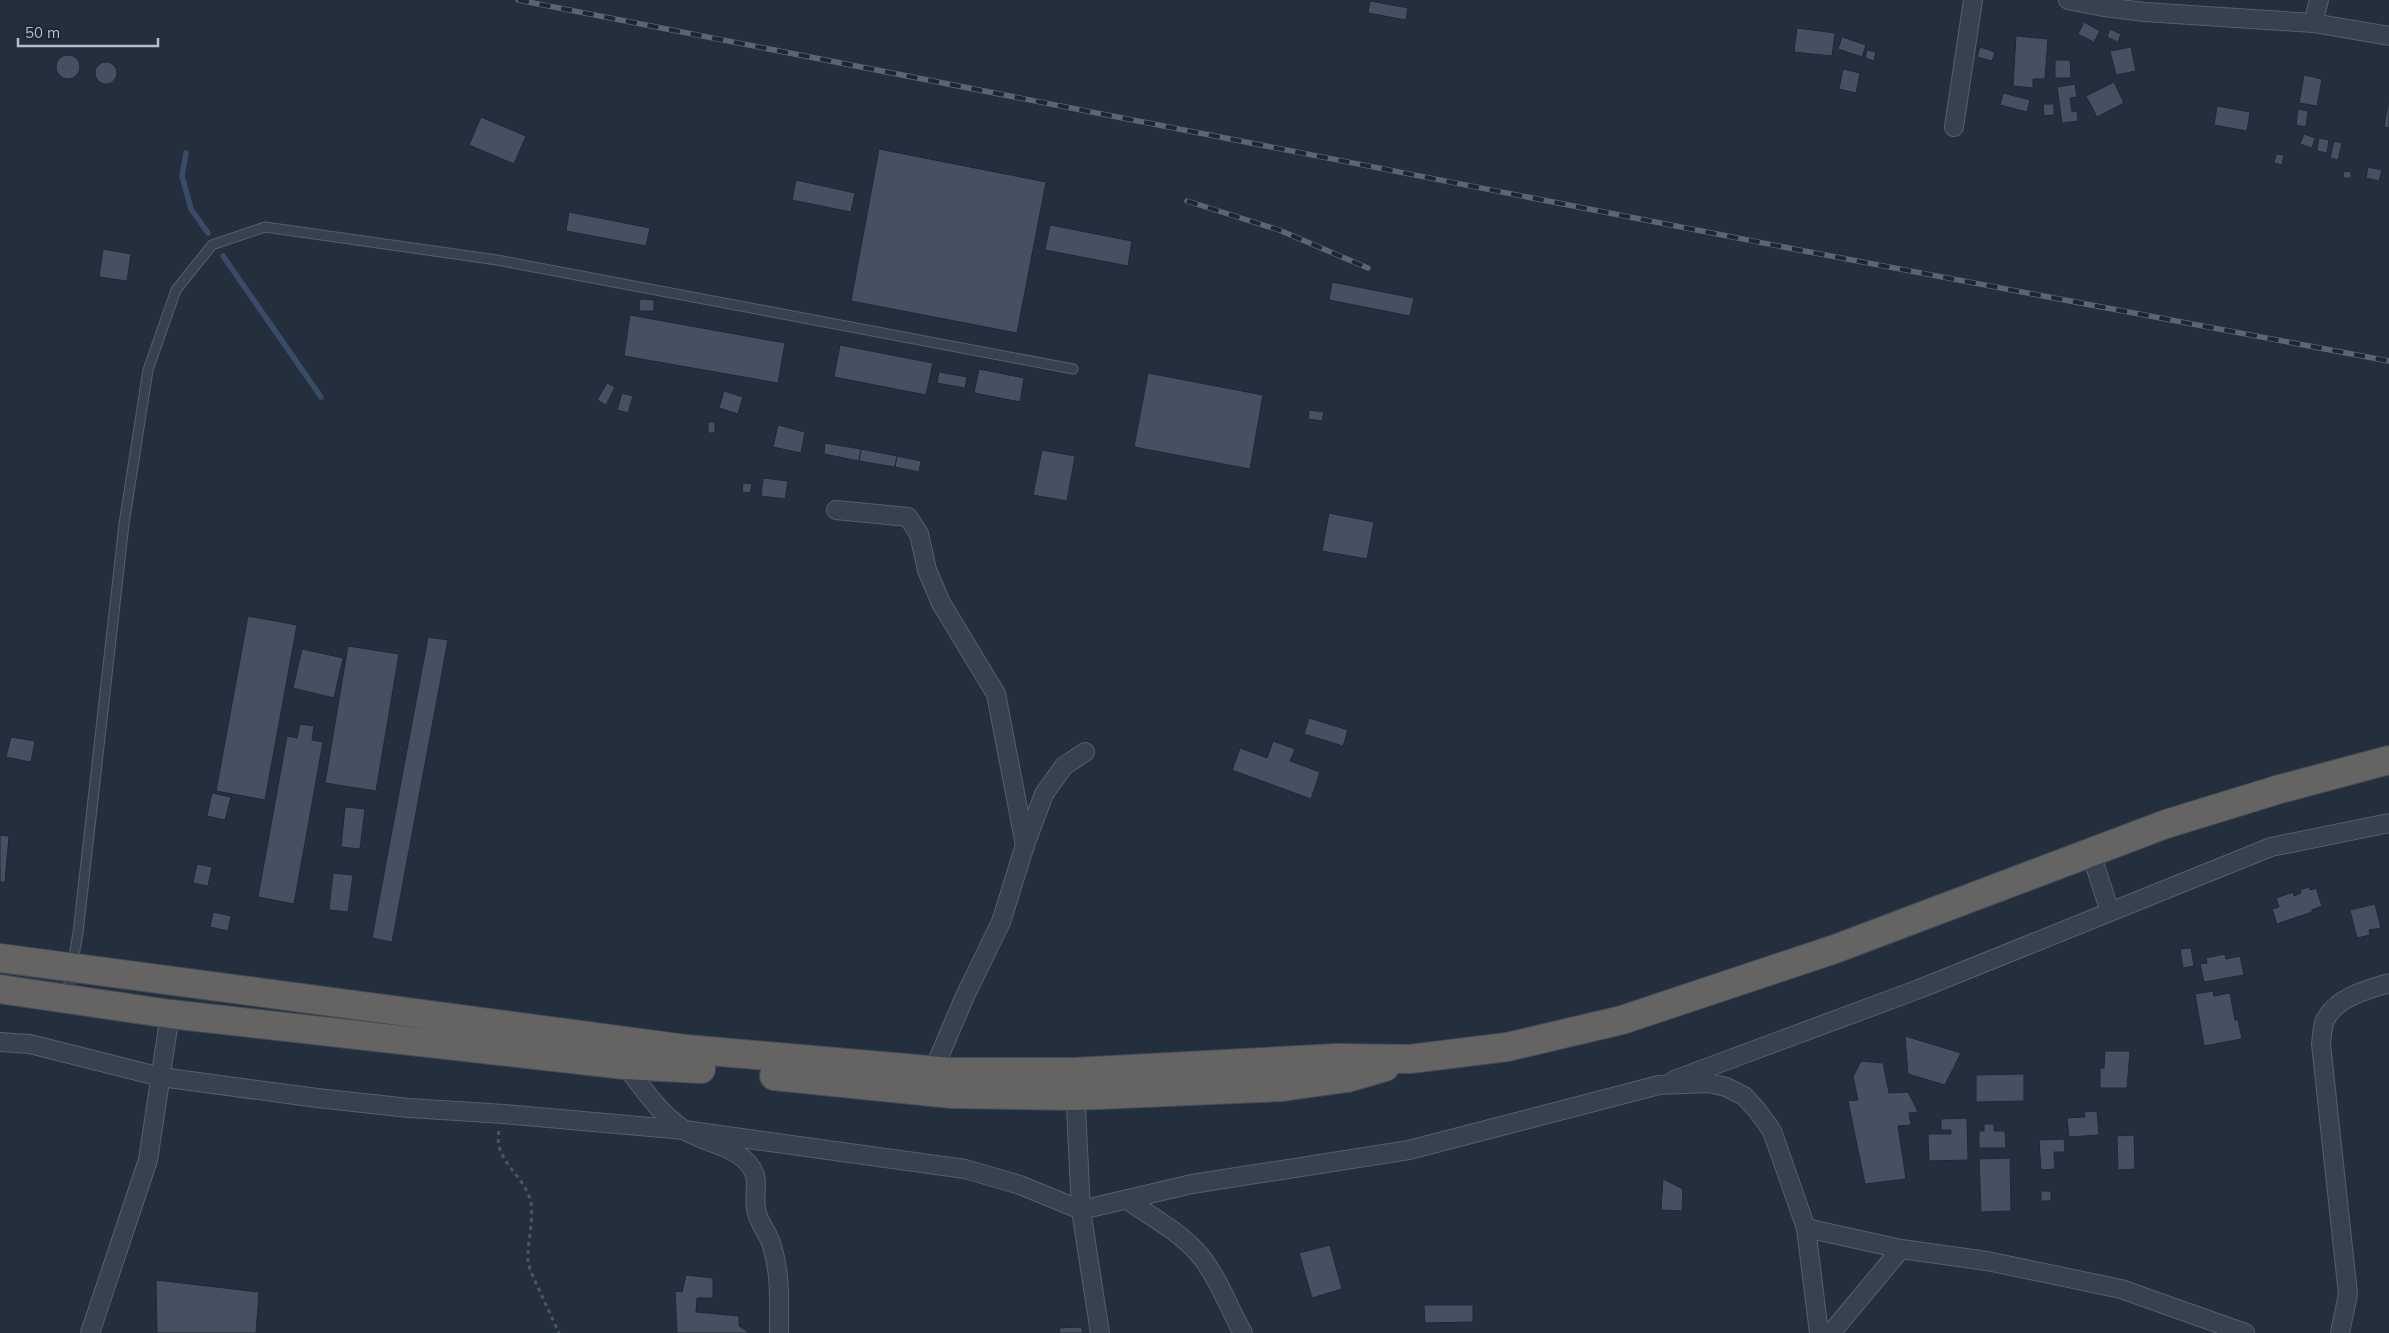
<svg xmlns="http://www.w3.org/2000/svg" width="2389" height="1333" viewBox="0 0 2389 1333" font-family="Mulish,sans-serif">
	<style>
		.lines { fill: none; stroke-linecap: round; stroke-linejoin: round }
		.stream { stroke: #394c67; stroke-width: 5.5 }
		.building { fill: #455162; stroke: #1f2835 }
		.service-casing { stroke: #565f6c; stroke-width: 11 }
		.minor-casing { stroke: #565f6c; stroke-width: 20 }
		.trunk-casing { stroke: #434c59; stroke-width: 30 }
		.path { stroke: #44595c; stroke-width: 3; stroke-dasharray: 4 4; stroke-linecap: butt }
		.service { stroke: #38414e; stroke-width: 9 }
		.minor { stroke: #38414e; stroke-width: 18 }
		.trunk { stroke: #656462; stroke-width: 28 }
		.rail-casing { stroke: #5a6575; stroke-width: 5.5 }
		.rail { stroke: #1d2633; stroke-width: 4; stroke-dasharray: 11; stroke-linecap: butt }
	</style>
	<rect width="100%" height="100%" fill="#242f3e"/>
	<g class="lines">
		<g class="stream">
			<path d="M186,153L182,176L191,209L208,233"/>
			<path d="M223,256L321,397"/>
		</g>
	</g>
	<g class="building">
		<path d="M1370,1L1408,8L1406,20L1368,13Z"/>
		<path d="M2084,22L2100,31L2094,42L2078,34Z"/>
		<path d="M1797,28L1835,33L1832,56L1794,52Z"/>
		<path d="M2110,29L2121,34L2118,42L2107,37Z"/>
		<path d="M2016,36L2048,39L2045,79H2033V88L2013,86Z"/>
		<path d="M1842,37L1866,45L1862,57L1838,49Z"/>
		<path d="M1980,47L1995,52L1992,61L1977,57Z"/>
		<path d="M2131,47L2136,71L2116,75L2110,51Z"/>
		<path d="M1867,50L1876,52L1874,61L1865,58Z"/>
		<circle cx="68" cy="67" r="12"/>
		<path d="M2055,60H2070L2071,78H2055Z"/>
		<circle cx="106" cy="73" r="11"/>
		<path d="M1843,69L1860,73L1856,93L1839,89Z"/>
		<path d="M2304,75L2322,79L2317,106L2299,103Z"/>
		<path d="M2114,82L2124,103L2097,117L2086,96Z"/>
		<path d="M2075,84L2077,97L2070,98L2072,112L2077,111L2078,121L2062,123L2057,87Z"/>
		<path d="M2003,93L2030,100L2027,112L2000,105Z"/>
		<path d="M2388,102H2389V128L2384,127Z"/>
		<path d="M2043,104H2054V115L2044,116Z"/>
		<path d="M2217,106L2250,112L2247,131L2214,125Z"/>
		<path d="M2298,109L2308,111L2306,127L2296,125Z"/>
		<path d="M481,117L526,136L514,164L469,145Z"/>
		<path d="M2304,134L2315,138L2312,148L2300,144Z"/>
		<path d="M2319,138L2329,140L2327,153L2317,151Z"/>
		<path d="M2334,141L2342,143L2338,160L2330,158Z"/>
		<path d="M879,149L1046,182L1017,333L851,301Z"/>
		<path d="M2276,154L2284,155L2282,165L2274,163Z"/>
		<path d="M2368,167L2382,170L2379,181L2366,178Z"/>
		<path d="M2344,171L2351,172V178H2343Z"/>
		<path d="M796,180L855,193L851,212L792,200Z"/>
		<path d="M569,212L650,228L646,246L566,231Z"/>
		<path d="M1050,225L1132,241L1128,266L1045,250Z"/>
		<path d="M103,249L131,254L127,281L99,277Z"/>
		<path d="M1332,282L1414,298L1410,316L1329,300Z"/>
		<path d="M640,299L654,300V311H639Z"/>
		<path d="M630,315L785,343L778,383L624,356Z"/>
		<path d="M840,345L933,363L926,395L834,377Z"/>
		<path d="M979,369L1024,378L1020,402L974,393Z"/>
		<path d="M939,372L967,377L965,388L937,383Z"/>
		<path d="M1148,373L1263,395L1250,469L1134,447Z"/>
		<path d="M607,383L615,387L606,405L597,400Z"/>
		<path d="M724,391L743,397L738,414L719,408Z"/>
		<path d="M622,393L633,396L628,413L617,410Z"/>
		<path d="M1309,410L1324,412L1322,421L1308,419Z"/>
		<rect x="708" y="422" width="7" height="11"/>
		<path d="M778,425L805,432L801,453L773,447Z"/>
		<path d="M825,443L861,449L859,461L824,454Z"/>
		<path d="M861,449L897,456L895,467L859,461Z"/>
		<path d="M1042,450L1075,456L1067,501L1033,495Z"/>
		<path d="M897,456L921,461L919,472L895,467Z"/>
		<path d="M763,478L788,481L785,499L761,496Z"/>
		<path d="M743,483L752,484L750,493L742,492Z"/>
		<path d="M1329,513L1374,522L1367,559L1322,551Z"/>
		<path d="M248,616L297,625L265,800L216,791Z"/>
		<path d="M428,637L448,640L392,942L372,938Z"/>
		<path d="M348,646L399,654L376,791L325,783Z"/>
		<path d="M302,649L343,658L334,698L293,688Z"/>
		<path d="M1309,718L1348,730L1343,746L1304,734Z"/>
		<path d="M300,724L314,726L312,740L323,742L294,904L258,897L287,736L297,738Z"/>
		<path d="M11,737L35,741L31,762L6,757Z"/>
		<path d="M1273,741L1295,749L1290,761L1320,772L1311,799L1232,770L1240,748L1267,758Z"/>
		<path d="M212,793L231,797L225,820L207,816Z"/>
		<path d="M345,807L365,809L360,849L341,847Z"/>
		<path d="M0,835L9,836L5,882H0Z"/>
		<path d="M197,864L212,867L208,886L193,883Z"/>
		<path d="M333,873L353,875L348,912L329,910Z"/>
		<path d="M2309,887L2310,890L2316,888L2322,906L2312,910V912L2277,924L2272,909L2279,907L2276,898L2293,892L2294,896L2301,893L2300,890Z"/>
		<path d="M2375,904L2381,928L2369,930L2370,935L2357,938L2350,910Z"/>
		<path d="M213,912L231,916L228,931L210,927Z"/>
		<path d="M2191,948L2194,966L2183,968L2180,949Z"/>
		<path d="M2225,954L2226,959L2240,956L2244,975L2204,982L2200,964L2207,963L2206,958Z"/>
		<path d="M2213,991L2214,996L2230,993L2235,1020H2238L2242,1039L2204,1046L2195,994Z"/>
		<path d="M1905,1036L1961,1053L1945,1085L1908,1074Z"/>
		<path d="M2105,1051H2130L2127,1088H2100V1068H2104Z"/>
		<path d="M1861,1061L1883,1063L1889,1093L1908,1092L1918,1112L1909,1113L1911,1125L1898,1126L1906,1179L1865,1184L1848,1101L1858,1100L1853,1077Z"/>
		<path d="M2024,1074V1101L1976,1102V1075Z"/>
		<path d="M2097,1111L2099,1135L2069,1137L2067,1118L2085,1117L2084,1112Z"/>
		<path d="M1967,1118L1968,1160L1929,1161L1928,1134H1951V1130H1941V1119Z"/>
		<path d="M1984,1124H1994V1131H2005L2006,1148H1979V1131H1984Z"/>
		<path d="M2134,1135L2135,1169L2118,1170L2117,1136Z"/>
		<path d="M2064,1139L2065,1152H2054L2055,1169L2041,1170L2039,1140Z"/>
		<path d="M2010,1158L2011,1211L1981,1212L1979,1159Z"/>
		<path d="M1663,1179L1683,1189L1682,1211L1661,1210Z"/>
		<rect x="2041" y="1191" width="10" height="10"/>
		<path d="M1330,1245L1342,1289L1312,1298L1299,1253Z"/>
		<path d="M686,1275L713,1278V1298H697L696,1312L739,1316V1326L750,1333H677L675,1291L682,1292Z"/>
		<path d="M156,1280L259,1292L256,1333H157Z"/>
		<path d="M1424,1305H1473V1322L1425,1323Z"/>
		<path d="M1081,1327L1083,1333H1060L1059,1328Z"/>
	</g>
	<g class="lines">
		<g class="service-casing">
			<path id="service" d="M67,995L78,933L124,524L148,370L176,290L212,245L265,227L497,260L1073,369"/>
		</g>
		<g class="minor-casing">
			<g id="minor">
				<path d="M2068,0L2104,7L2145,12L2313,23L2389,36"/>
				<path d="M2313,23L2319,0"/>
				<path d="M1954,127L1973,0"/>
				<path d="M836,510L908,517L919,534L927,570L941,603L996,694L1025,845"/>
				<path d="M2110,912L2271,847L2389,823"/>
				<path d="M0,1042L30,1044L161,1077L317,1098L409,1108L504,1114L684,1130L965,1169L1020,1185L1081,1210L1192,1184L1409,1150L1659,1085L1709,1083L1726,1087L1744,1096L1757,1110L1772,1131L1806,1228L1819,1333"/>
				<path d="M625,1065C644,1089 657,1111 683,1129C702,1143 730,1144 747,1162C762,1179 753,1189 756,1208C757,1222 769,1233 772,1246C781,1275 779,1304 779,1333"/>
				<path d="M933,1071L965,996L1001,922L1025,845L1044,794L1064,766L1085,752"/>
				<path d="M1674,1080L1919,989L2110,912L2091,853"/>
				<path d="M1075,1087L1081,1210L1100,1333"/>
				<path d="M1126,1199C1149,1215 1178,1231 1197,1252C1217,1274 1228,1307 1243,1333"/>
				<path d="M1806,1228L1901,1249L1987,1261L2121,1289L2245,1333"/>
				<path d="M90,1333L148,1160L170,1014"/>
				<path d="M1831,1333L1901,1249"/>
				<path d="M2340,1333L2348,1294L2321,1044C2322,1037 2322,1027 2325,1020C2337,997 2366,990 2389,983"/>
			</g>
		</g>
		<g class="trunk-casing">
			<g id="trunk">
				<path d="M0,958L686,1049L951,1072H1074L1337,1058L1410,1059L1507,1047L1622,1020L1835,949L2166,824L2280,789L2389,760"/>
				<path d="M0,989L170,1014L625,1065L701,1069"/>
				<path d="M774,1076L952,1094L1075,1096L1282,1087L1347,1078L1385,1067"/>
			</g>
		</g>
		<path class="path" d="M499,1131C493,1160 523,1174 530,1199C535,1215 527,1243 528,1261L530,1270L559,1333"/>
		<use href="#service" class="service"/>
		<use href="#minor" class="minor"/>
		<use href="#trunk" class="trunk"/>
		<g class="rail-casing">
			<g id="rail">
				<path d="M518,0L1799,250L2389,361"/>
				<path d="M1187,201L1279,230L1368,268"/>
			</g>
		</g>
		<use href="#rail" class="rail"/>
	</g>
	<path d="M18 38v8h140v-8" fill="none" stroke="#b4bcc9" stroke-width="2.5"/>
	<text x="25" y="38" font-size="15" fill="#b4bcc9" stroke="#1d2633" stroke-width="4" paint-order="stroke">50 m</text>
</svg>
